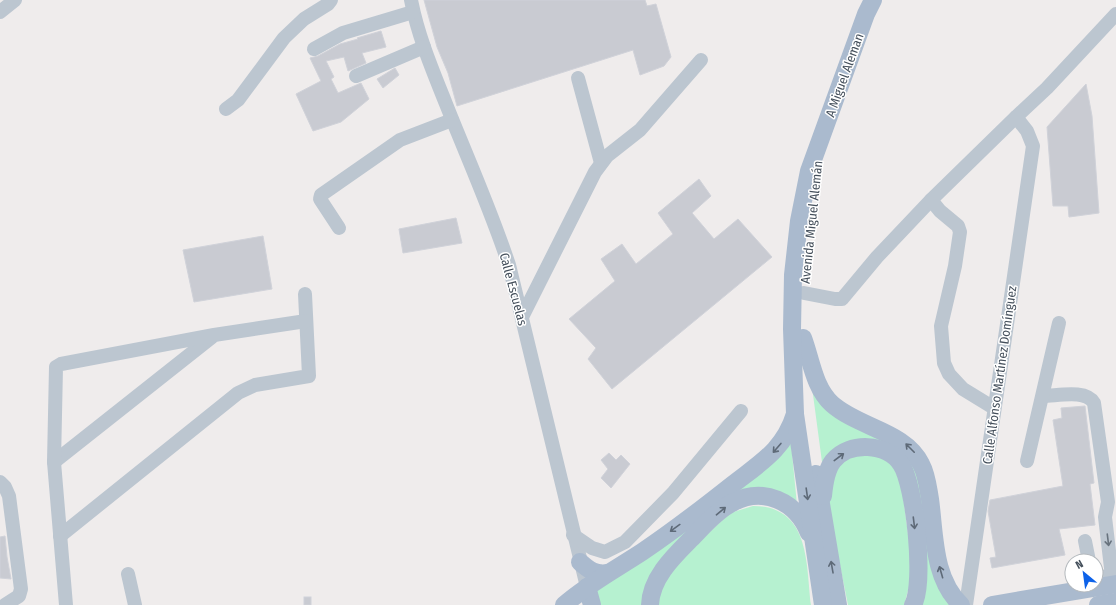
<svg xmlns="http://www.w3.org/2000/svg" width="1116" height="605" viewBox="0 0 1116 605" font-family="'Fira Sans Condensed',sans-serif">
	<style>
		.green { fill: #b6f1d0 }
		.building { fill: #c9cbd2; stroke: #d0d2d9 }
		.lines { fill: none; stroke-linecap: round; stroke-linejoin: round }
		.minor { stroke: #bcc6d0; stroke-width: 14 }
		.major { stroke: #aabace; stroke-width: 18 }
		.oneway { stroke: #5e6a78 }
		.oneway2 { stroke: #68737e }
		.labels { text-anchor: middle; stroke-width: 3; stroke-linejoin: round; paint-order: stroke }
		.street-label { font-size: 13px; fill: #444f5b; stroke: #fff }
	</style>
	<rect width="100%" height="100%" fill="#efecec"/>
	<g class="green">
		<path d="M812,387L899,448L918,473L950,605H921L902,457L835,450L822,462Z"/>
		<path d="M791,443L797,505L736,497L643,605H596L594,593Z"/>
		<path d="M856,454L879,455L893,465L902,488L913,573L904,605H848L828,506L835,467Z"/>
		<path d="M753,506C810,506 806,563 811,605H655L669,570L730,513Z"/>
	</g>
	<g class="building">
		<path d="M424,0H645L647,6L656,4L671,57L664,66L640,75L633,50L457,106L448,73L437,47Z"/>
		<path d="M381,31L386,47L362,53L366,63L348,71L344,57L326,61L334,77L331,79L338,93L361,83L369,99L341,122L313,131L296,94L321,81L310,58L318,56L340,44L358,39L357,38Z"/>
		<path d="M395,68L399,75L383,88L377,79Z"/>
		<path d="M1086,84L1092,116L1099,213L1069,217L1068,206H1053L1047,127Z"/>
		<path d="M699,179L711,196L692,213L714,239L738,219L772,257L612,389L588,359L596,348L569,319L615,281L601,259L622,244L636,264L673,234L658,213Z"/>
		<path d="M456,218L462,243L403,253L399,229Z"/>
		<path d="M263,236L272,289L194,302L183,250Z"/>
		<path d="M1085,406L1094,483L1090,484L1095,525L1059,529L1065,555L992,568L990,558L996,557L988,511L990,500L1063,486L1053,420L1062,418L1061,408Z"/>
		<path d="M609,453L616,460L621,455L630,464L611,488L601,478L608,469L601,460Z"/>
		<path d="M5,536L7,557L11,579L0,578V537Z"/>
		<rect x="304" y="597" width="7" height="8"/>
	</g>
	<g class="lines">
		<g class="minor">
			<path d="M411,0C418,36 432,69 446,104C467,157 491,210 509,265L587,587"/>
			<path d="M0,12L15,0"/>
			<path d="M314,49L343,33L413,12"/>
			<path d="M356,76L424,47"/>
			<path d="M578,78L601,163"/>
			<path d="M226,109L238,100L284,38L304,19L328,4L331,0"/>
			<path d="M1016,117L1047,88L1116,14"/>
			<path d="M339,228L320,199L321,195L400,140L452,120"/>
			<path d="M804,293L835,299H842L877,257L931,200"/>
			<path d="M522,317L595,172L607,156L640,130L701,60"/>
			<path d="M1043,396C1057,396 1086,389 1094,403L1108,502L1105,517L1113,585"/>
			<path d="M1027,461L1059,323"/>
			<path d="M54,462L212,337"/>
			<path d="M0,482L5,487L9,496L21,589L19,596L5,605"/>
			<path d="M573,535L592,548L605,552L625,542L673,493L741,411"/>
			<path d="M60,536L238,393L255,385L309,376L305,294"/>
			<path d="M1085,541L1089,561"/>
			<path d="M128,574L135,605"/>
			<path d="M1096,577L1116,576"/>
			<path d="M66,605L54,462L56,367L61,364L214,335L306,321"/>
			<path d="M966,605L1033,146L1027,131L1016,117L931,200L940,211L958,226L960,232L955,266L941,326L944,363L949,374L963,389L994,408"/>
		</g>
		<g class="major">
			<path d="M803,338C811,359 814,388 832,404C859,428 905,431 921,464C927,475 928,488 930,499C935,536 933,578 961,605"/>
			<path d="M816,474L838,605"/>
			<path d="M823,496C824,485 826,470 833,461C849,441 887,443 901,464C915,485 925,583 913,605"/>
			<path d="M580,562C589,570 595,575 608,573"/>
			<path d="M587,587L592,605"/>
			<path d="M564,605C588,584 616,569 642,552C673,531 703,508 732,485C760,463 784,450 795,414"/>
			<path d="M650,605C651,578 673,557 691,539C703,527 716,511 732,503C763,486 796,501 809,533"/>
			<path d="M823,605L795,414L792,329L793,275L799,221L809,171L866,14L873,0"/>
			<path d="M992,605L1116,584"/>
			<path d="M1098,605L1116,602"/>
		</g>
	</g>
	<defs><path id="oneway-shaft" d="M-6 0H5M1.5-3L5.5 0L1.5 3" fill="none" stroke-width="1.6" stroke-linecap="round" stroke-linejoin="round"/></defs>
	<g class="oneway">
		<use href="#oneway-shaft" transform="translate(777 448) rotate(131)"/>
		<use href="#oneway-shaft" transform="translate(910 448) rotate(-135)"/>
		<use href="#oneway-shaft" transform="translate(839 457) rotate(-37)"/>
		<use href="#oneway-shaft" transform="translate(807 494) rotate(82)"/>
		<use href="#oneway-shaft" transform="translate(721 511) rotate(-40)"/>
		<use href="#oneway-shaft" transform="translate(914 523) rotate(83)"/>
		<use href="#oneway-shaft" transform="translate(675 528) rotate(144)"/>
		<use href="#oneway-shaft" transform="translate(832 567) rotate(-100)"/>
		<use href="#oneway-shaft" transform="translate(941 572) rotate(-106)"/>
	</g>
	<use class="oneway2" href="#oneway-shaft" transform="translate(1108 540) rotate(83)"/>
	<g class="labels">
		<g class="street-label">
			<text transform="translate(844 75) rotate(-70)" y="5">A Miguel Aleman</text>
			<text transform="translate(811 222) rotate(-84)" y="5">Avenida Miguel Alemán</text>
			<text transform="translate(514 289) rotate(75)" y="5">Calle Escuelas</text>
			<text transform="translate(999 375) rotate(-82)" y="5">Calle Alfonso Martínez Domínguez</text>
		</g>
	</g>
	<g transform="translate(1084 573) rotate(331)"><circle r="19" fill="#ffffff" stroke="#b4b9bd"/>
	<path d="M0-3L7 15L0 10L-7 15Z" fill="#0d62e9"/>
	<text y="-6" font-size="11" font-weight="bold" text-anchor="middle" fill="#444f5b">N</text>
	</g>
</svg>
